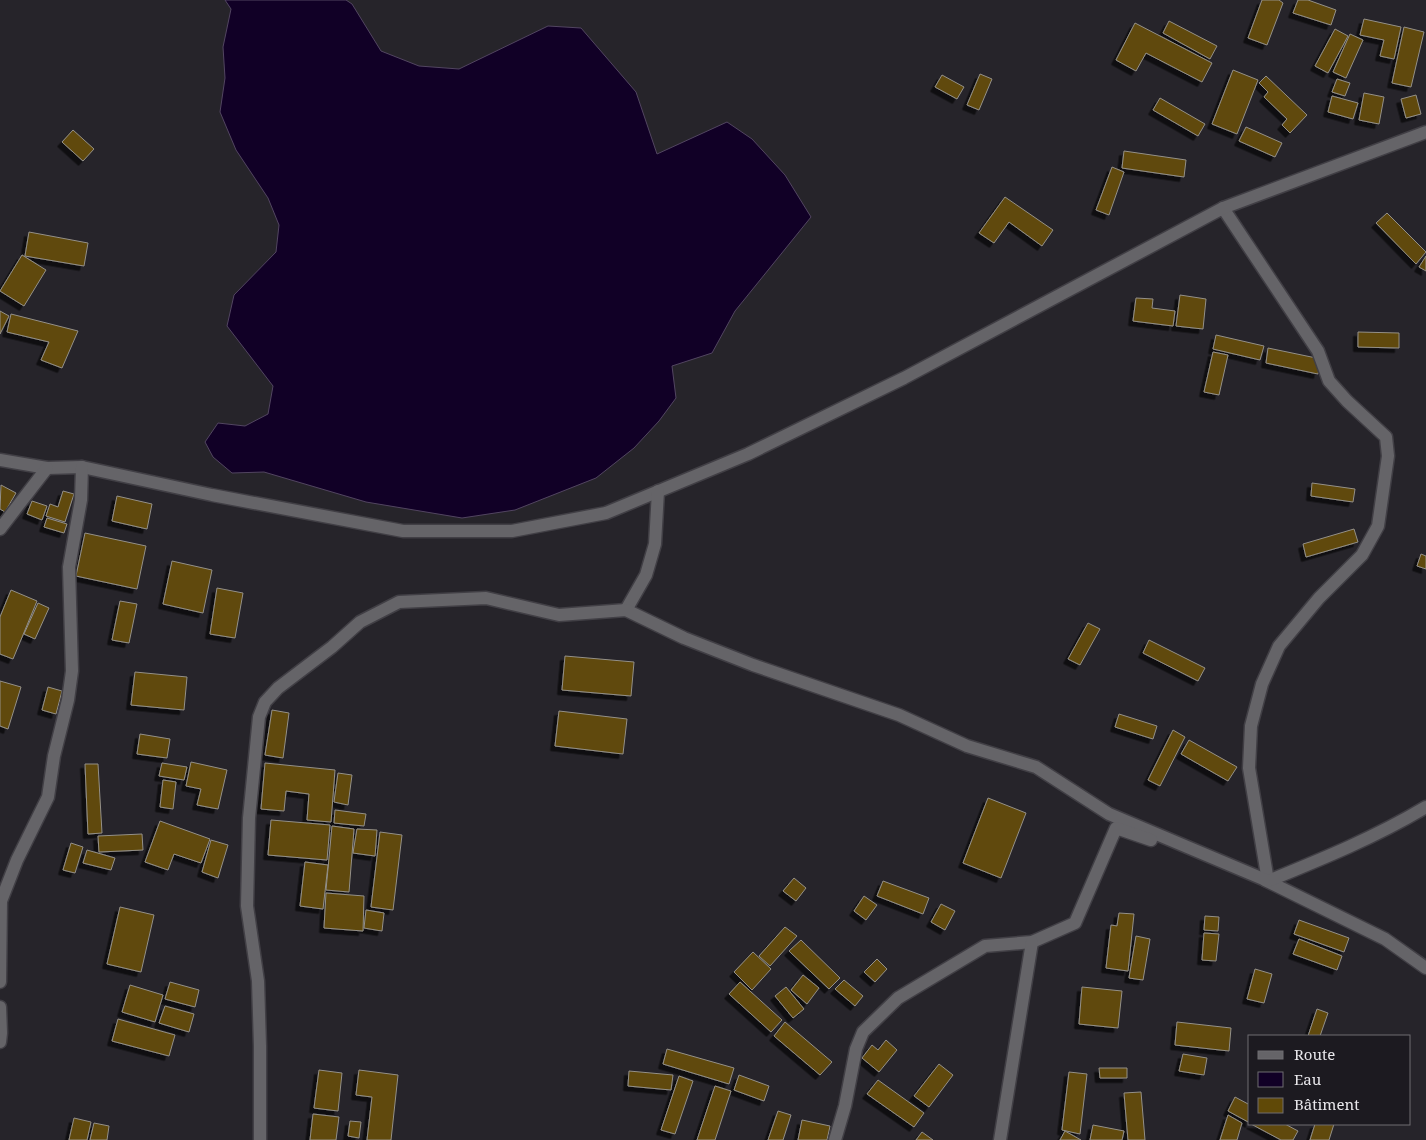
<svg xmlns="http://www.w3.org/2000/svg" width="1426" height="1140" viewBox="0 0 1426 1140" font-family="'Noto Serif',serif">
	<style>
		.water { fill: #110026; stroke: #524561 }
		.building { fill: #604907; stroke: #949089; filter: url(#shadow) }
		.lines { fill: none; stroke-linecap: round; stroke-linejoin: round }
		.street-casing { stroke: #413f45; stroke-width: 15 }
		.street { stroke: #656468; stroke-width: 12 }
	</style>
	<defs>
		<filter id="shadow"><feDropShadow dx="-4.5" dy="4.5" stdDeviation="0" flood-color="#0009"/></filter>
	</defs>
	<rect width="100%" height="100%" fill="#26242a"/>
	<path class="water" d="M225,0H346L352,4L381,51L419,66L459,69L548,26L581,28L636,92L657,154L727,122L752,139L785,175L811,217L735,311L712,353L672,366L676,398L659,421L634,448L596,478L515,510L462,518L366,502L264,472L232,473L213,457L205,442L218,423L245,426L268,414L273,386L227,326L234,295L276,252L279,225L268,198L236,150L220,112L225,78L223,47L231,9Z"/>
	<g class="building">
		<path d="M1262,0H1279L1283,3L1267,45L1248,38Z"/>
		<path d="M1298,0H1308L1336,10L1331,25L1293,13Z"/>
		<path d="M1364,19L1401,27L1394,59L1380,56L1384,40L1360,35Z"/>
		<path d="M1169,21L1217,46L1210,59L1163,33Z"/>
		<path d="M1135,23L1212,63L1202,82L1146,53L1136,71L1116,60Z"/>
		<path d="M1404,27L1424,32L1411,87L1392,83Z"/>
		<path d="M1335,29L1348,36L1328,73L1315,66Z"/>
		<path d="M1350,34L1363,40L1346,78L1333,72Z"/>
		<path d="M1233,70L1258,80L1237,134L1212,124Z"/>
		<path d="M980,74L992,79L979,110L967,105Z"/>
		<path d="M942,75L964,87L957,99L935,87Z"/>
		<path d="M1266,76L1307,115L1290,133L1282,125L1287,119L1264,97L1268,92L1259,83Z"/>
		<path d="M1337,79L1350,83L1345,96L1332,92Z"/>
		<path d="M1364,93L1384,97L1379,124L1359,120Z"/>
		<path d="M1416,95L1421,114L1406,118L1401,99Z"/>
		<path d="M1332,96L1358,103L1353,119L1328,112Z"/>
		<path d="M1160,98L1205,124L1198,136L1153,110Z"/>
		<path d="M1246,127L1282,143L1275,157L1239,141Z"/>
		<path d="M73,130L94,149L83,161L62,142Z"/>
		<path d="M1124,151L1186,160L1184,177L1122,168Z"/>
		<path d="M1112,167L1124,172L1109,215L1096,210Z"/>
		<path d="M1005,197L1053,230L1042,246L1009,222L994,243L979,233Z"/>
		<path d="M1387,213L1426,252L1416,264L1376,223Z"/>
		<path d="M29,232L88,243L84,266L25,256Z"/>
		<path d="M22,255L46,270L24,306L0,291Z"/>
		<path d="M1426,256V271L1419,267Z"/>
		<path d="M1180,295L1206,299L1203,329L1176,326Z"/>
		<path d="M1136,298L1153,299L1152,308L1175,311L1173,326L1133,321Z"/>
		<path d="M0,311L9,316L0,334Z"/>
		<path d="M11,314L78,331L62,368L41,360L49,342L7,332Z"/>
		<path d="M1358,332L1399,333V348L1358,347Z"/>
		<path d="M1216,335L1264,346L1260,360L1213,349Z"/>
		<path d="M1268,348L1321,359L1318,374L1266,363Z"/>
		<path d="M1213,352L1228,355L1219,395L1204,392Z"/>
		<path d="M1312,483L1355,489L1353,502L1311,496Z"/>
		<path d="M1,485L16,493L5,512L0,509Z"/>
		<path d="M63,491L74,494L65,522L46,516L50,504L58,507Z"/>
		<path d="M117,496L152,504L147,529L112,521Z"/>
		<path d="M32,501L47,506L42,520L27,514Z"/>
		<path d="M47,518L67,524L64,533L44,527Z"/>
		<path d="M1354,529L1358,542L1306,557L1303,544Z"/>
		<path d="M85,533L146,546L137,589L76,576Z"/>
		<path d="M1421,554L1426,556V569L1417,566Z"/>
		<path d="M172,561L212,570L203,613L163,604Z"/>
		<path d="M217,588L243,593L235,638L210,634Z"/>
		<path d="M11,590L37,601L13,659L0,654V617Z"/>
		<path d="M120,601L137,604L129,643L112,640Z"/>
		<path d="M38,603L49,608L35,639L24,634Z"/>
		<path d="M1088,623L1100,629L1080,665L1068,659Z"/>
		<path d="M1149,640L1205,668L1198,681L1143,653Z"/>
		<path d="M565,656L634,662L631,696L562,690Z"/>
		<path d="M135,672L187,677L184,710L131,705Z"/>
		<path d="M0,681L21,687L8,729L0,726Z"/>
		<path d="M48,687L62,691L56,714L42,710Z"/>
		<path d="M272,710L289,713L283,758L265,755Z"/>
		<path d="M559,711L627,719L623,754L555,746Z"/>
		<path d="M1119,714L1157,726L1153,739L1115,727Z"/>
		<path d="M1173,730L1185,737L1160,786L1148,780Z"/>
		<path d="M140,734L170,739L167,758L137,754Z"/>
		<path d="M1189,740L1237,767L1228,781L1181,754Z"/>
		<path d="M191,762L227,770L218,809L197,805L201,789L186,786Z"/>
		<path d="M162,763L187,767L184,780L159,776Z"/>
		<path d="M265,763L335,770L331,822L307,820L309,794L286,791L284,811L261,809Z"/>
		<path d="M85,764H98L102,833L88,834Z"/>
		<path d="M338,773L352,775L348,805L334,802Z"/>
		<path d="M163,780L176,782L173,809L160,807Z"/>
		<path d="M988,798L1026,813L1001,878L963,863Z"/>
		<path d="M335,810L366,814L364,826L334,823Z"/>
		<path d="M271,820L330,825L327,860L268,855Z"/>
		<path d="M160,821L210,839L201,863L174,854L168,870L145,862Z"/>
		<path d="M332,826L354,829L349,892L326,890Z"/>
		<path d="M357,829L377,830L375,856L353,853Z"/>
		<path d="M380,832L402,835L393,910L371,907Z"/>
		<path d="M142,834L143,850L99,852L98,836Z"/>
		<path d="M211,840L228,845L218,878L202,872Z"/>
		<path d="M71,843L83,847L75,873L63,870Z"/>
		<path d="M87,850L115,858L111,870L83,863Z"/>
		<path d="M305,862L328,865L323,909L300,906Z"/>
		<path d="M794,878L806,888L796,901L783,891Z"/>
		<path d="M883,881L929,898L923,914L877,896Z"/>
		<path d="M326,893L364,896L363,931L324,928Z"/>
		<path d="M864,896L877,905L866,920L854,911Z"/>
		<path d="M941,904L955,911L945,930L931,922Z"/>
		<path d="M120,907L154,915L141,972L107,964Z"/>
		<path d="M366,910L384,913L382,931L364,928Z"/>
		<path d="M1119,913L1134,914L1128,971L1106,968L1111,925L1117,926Z"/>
		<path d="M1205,916L1219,917L1218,931L1204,930Z"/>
		<path d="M1299,920L1349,938L1344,952L1294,934Z"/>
		<path d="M785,927L797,936L770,966L759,956Z"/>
		<path d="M1204,933L1219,934L1216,961L1202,960Z"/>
		<path d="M1136,936L1150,939L1143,980L1129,978Z"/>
		<path d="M1299,939L1342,956L1337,970L1293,954Z"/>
		<path d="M801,940L840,978L829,989L789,951Z"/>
		<path d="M753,952L771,969L752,990L734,972Z"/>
		<path d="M877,959L887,969L875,982L864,972Z"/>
		<path d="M1255,969L1272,974L1264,1003L1247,999Z"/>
		<path d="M803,975L819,988L807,1004L791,990Z"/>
		<path d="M844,980L863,996L855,1006L835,989Z"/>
		<path d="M170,982L199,990L195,1007L165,999Z"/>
		<path d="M740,982L782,1020L771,1032L729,994Z"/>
		<path d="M130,985L163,995L155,1022L122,1012Z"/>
		<path d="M786,987L804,1009L793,1018L775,996Z"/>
		<path d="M1082,987L1122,991L1118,1028L1079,1024Z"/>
		<path d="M165,1006L194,1014L189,1032L159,1023Z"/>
		<path d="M1317,1009L1328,1013L1320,1036H1308Z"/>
		<path d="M118,1019L175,1035L169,1056L112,1041Z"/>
		<path d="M785,1022L832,1062L820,1075L774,1036Z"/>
		<path d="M1177,1022L1231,1028L1229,1051L1175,1045Z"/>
		<path d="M886,1040L897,1050L879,1072L862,1058L872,1045L878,1050Z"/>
		<path d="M667,1049L734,1068L729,1084L663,1064Z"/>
		<path d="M1183,1054L1207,1058L1204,1075L1179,1071Z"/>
		<path d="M939,1064L953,1075L929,1107L914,1096Z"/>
		<path d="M1099,1068H1127V1078H1100Z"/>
		<path d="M319,1070L342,1073L338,1111L314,1108Z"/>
		<path d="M359,1070L398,1075L391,1140H367L372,1097L356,1095Z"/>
		<path d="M629,1071L673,1075L671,1090L628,1086Z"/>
		<path d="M1069,1072L1087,1074L1080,1134L1062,1130Z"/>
		<path d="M739,1075L769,1086L764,1101L734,1090Z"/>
		<path d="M679,1076L693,1081L675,1134L661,1130Z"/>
		<path d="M878,1080L924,1113L914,1127L867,1094Z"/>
		<path d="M715,1086L731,1091L715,1140H697Z"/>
		<path d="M1141,1092L1145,1140H1128L1124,1093Z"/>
		<path d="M1235,1097L1250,1105V1123L1228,1111Z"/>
		<path d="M778,1111L791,1115L783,1140H768Z"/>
		<path d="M313,1114L339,1117L336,1140H310Z"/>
		<path d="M1228,1115L1242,1123L1237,1140H1220Z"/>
		<path d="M74,1118L91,1122L87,1140H69Z"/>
		<path d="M802,1120L830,1126L827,1140H798Z"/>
		<path d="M350,1121L361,1122L359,1138L348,1136Z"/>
		<path d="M94,1123L109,1126L107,1140H90Z"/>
		<path d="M1251,1124H1285L1298,1131L1293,1140H1281Z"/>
		<path d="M1315,1124H1334L1329,1140H1310Z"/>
		<path d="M1093,1125L1124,1131L1122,1140H1090Z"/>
		<path d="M1065,1131L1081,1140H1060Z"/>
		<path d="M922,1132L933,1140H916Z"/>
	</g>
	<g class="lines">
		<g class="street-casing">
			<g id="street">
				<path d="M1223,208L1318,351L1329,381L1347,401L1386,437L1388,456L1378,526L1362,555L1319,598L1279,646L1262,684L1251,726L1249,768L1268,881"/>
				<path d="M0,460L47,468L82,467L212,495L403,531H512L606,513L748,454L904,378L1223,208L1426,132"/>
				<path d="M0,529L47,468"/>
				<path d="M626,610L646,575L655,544L658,491"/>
				<path d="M1265,880L1385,939L1426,968"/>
				<path d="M0,982L1,901L17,860L48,797L54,756L68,700L72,671L69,567L81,500L82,467"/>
				<path d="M0,1007L1,1033L0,1042"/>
				<path d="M260,1140V1046L258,981L247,906L249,818L259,717L265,702L278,688L332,647L360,622L399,602L486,598L559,615L626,610L684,638L753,665L899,715L967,746L1036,767L1109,814L1268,881C1322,859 1376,837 1426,807"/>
				<path d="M835,1140L845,1106L856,1049L863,1032L898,998L985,946L1032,942L1075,923L1116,828L1151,840"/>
				<path d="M1000,1140L1032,942"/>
			</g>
		</g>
		<use href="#street" class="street"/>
	</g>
	<rect x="1248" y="1035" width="162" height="90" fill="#1c1a20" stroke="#6e6c71"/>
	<rect x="1258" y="1051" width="25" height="8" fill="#656468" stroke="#6e6c71"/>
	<text x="1294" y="1060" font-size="15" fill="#e8e7eb">Route</text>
	<rect x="1258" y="1072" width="25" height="15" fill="#110026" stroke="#6e6c71"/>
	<text x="1294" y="1085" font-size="15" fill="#e8e7eb">Eau</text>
	<rect x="1258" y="1098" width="25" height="15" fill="#604907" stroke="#6e6c71"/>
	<text x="1294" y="1110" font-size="15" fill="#e8e7eb">Bâtiment</text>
</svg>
